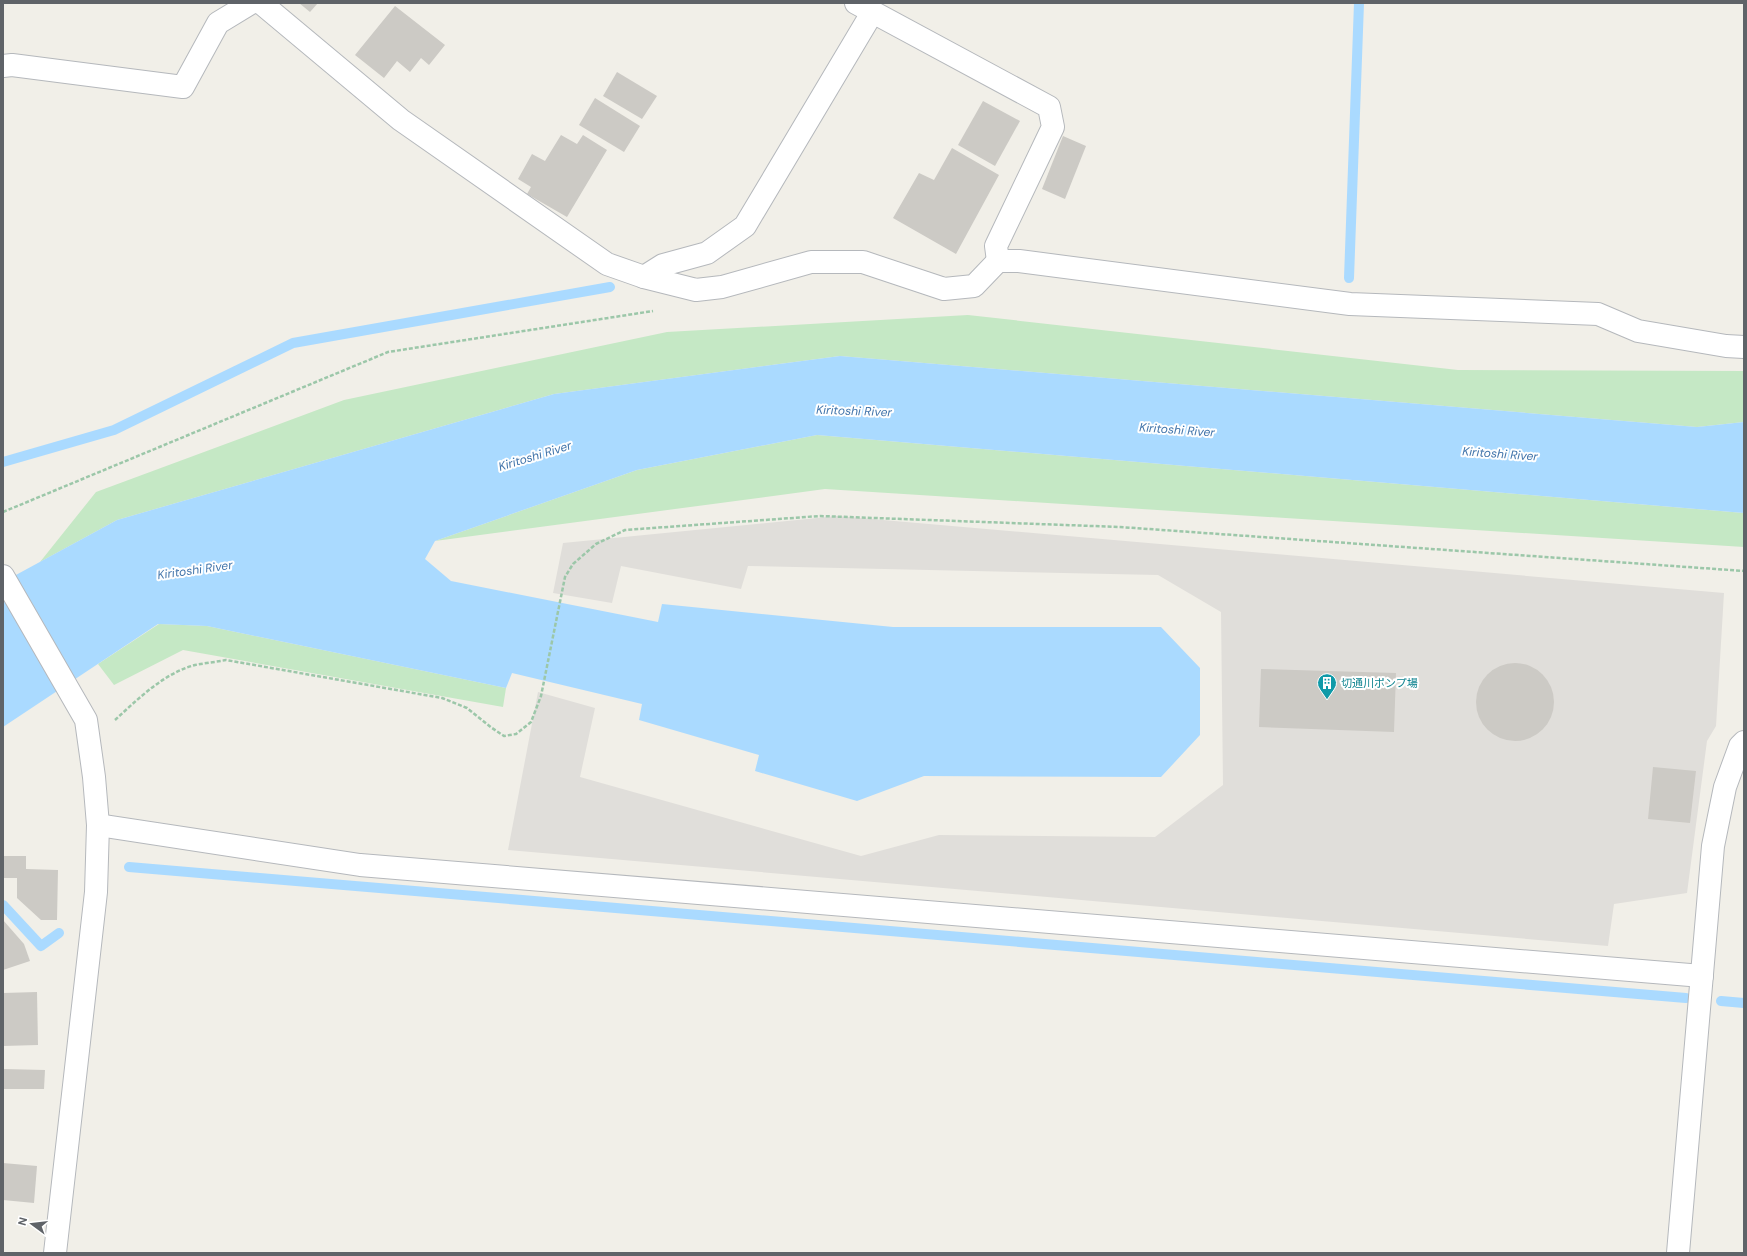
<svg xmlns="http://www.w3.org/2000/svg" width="1747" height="1256" viewBox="0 0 1747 1256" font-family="'DM Sans','Noto Sans JP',sans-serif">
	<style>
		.industrial { fill: #e0deda }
		.green { fill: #c5e8c5 }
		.water { fill: #aadaff }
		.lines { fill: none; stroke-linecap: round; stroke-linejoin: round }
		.stream { stroke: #aadaff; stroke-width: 10 }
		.building { fill: #cccac5 }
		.minor-casing { stroke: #b5b8bc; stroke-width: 24 }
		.path { stroke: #9cc7a9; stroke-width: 2.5; stroke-dasharray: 4 2; stroke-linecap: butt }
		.minor { stroke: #fff; stroke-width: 22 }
		.labels { text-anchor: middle; stroke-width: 4; stroke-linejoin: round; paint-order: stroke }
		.culture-label { font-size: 11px; fill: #0d838f; stroke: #fff; text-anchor: start }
		.water-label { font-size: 12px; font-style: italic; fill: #4174aa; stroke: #fff }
	</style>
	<rect width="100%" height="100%" fill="#f1efe8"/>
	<path class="industrial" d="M837,516L1724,593L1716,726L1707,741L1687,893L1614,904L1608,946L508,850L538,692L595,708L580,777L861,856L939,835L1155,837L1223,785L1221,612L1158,575L748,566L741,589L621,566L612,603L553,593L563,543Z"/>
	<g class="green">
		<path d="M968,315L1458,370L1744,371V422L1697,427L840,356L554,394L117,520L40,562L96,492L344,400L667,332Z"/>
		<path d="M817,435L1744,513V547L825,489L435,541L637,470Z"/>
		<path d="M159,624L207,626L506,688L503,707L183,650L114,685L98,664Z"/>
	</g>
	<path class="water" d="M840,356L1697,427L1744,422V513L817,435L637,470L435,541L425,559L451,581L658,622L662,604L893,627H1161L1200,668V735L1161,777L924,776L857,801L755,771L759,755L639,720L642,704L512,673L506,688L207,626L158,624L3,727V582L117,520L554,394Z"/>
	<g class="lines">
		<g class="stream">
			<path d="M1349,278L1359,3"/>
			<path d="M3,462L114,430L293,343L610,287"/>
			<path d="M129,867L1686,998"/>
			<path d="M3,905L41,946L59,933"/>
			<path d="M1721,1001L1744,1003"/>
		</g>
	</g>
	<g class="building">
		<path d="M299,3H318L310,12Z"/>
		<path d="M395,6L445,45L429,65L421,58L410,72L397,61L384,78L355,55Z"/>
		<path d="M617,72L657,96L642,119L603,96Z"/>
		<path d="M595,98L640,126L624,152L579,125Z"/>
		<path d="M983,101L1020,121L995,166L958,145Z"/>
		<path d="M561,135L577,144L583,135L607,150L567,217L527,194L531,187L518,179L532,154L545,161Z"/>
		<path d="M1063,136L1086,146L1065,199L1042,189Z"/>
		<path d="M952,148L999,175L956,254L893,218L919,173L934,180Z"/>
		<circle cx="1515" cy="702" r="39"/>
		<path d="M1261,669L1396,673L1394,732L1259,727Z"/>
		<path d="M1653,767L1696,771L1690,823L1648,819Z"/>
		<path d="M3,856H26V869L58,870L57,920H41L17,898V878H3Z"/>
		<path d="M3,920L24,944L30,961L3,970Z"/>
		<path d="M37,992L38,1045L3,1046V993Z"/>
		<path d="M3,1069L45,1070L44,1089H3Z"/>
		<path d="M3,1163L37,1166L34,1203L3,1200Z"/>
	</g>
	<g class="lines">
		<g class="minor-casing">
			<g id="minor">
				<path d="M261,3L401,120L607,264L644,277L696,290L722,287L811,262H863L944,289L974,286L998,261H1019L1350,304L1598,314L1638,331L1726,346L1744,347"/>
				<path d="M856,3L1049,107L1053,127L996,246L998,261"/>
				<path d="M3,66L12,65L183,87L218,23L251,3"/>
				<path d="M644,277L663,265L707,253L745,226L872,13"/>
				<path d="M3,576L86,720L94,777L98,825L96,892L55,1253"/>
				<path d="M98,825L360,865L1702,976"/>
				<path d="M1678,1253L1713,846L1725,787L1740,746L1744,742"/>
			</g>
		</g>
		<g class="path">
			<path d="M3,512L388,352L653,311"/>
			<path d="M115,720C138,699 164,673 195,665C205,663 216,662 226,660L442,698L467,708L492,728L504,736L516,734L531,722L541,696L565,577L573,564L596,544L625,530L820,516L1120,527L1744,571"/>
		</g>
		<use href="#minor" class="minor"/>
	</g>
	<defs>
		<g id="building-pin" transform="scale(1)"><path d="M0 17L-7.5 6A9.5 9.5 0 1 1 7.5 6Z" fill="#0f9aa8" stroke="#fff"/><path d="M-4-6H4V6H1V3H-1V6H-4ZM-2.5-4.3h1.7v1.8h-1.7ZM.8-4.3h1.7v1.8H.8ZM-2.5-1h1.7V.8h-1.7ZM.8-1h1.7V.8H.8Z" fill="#fff"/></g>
	</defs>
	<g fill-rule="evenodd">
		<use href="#building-pin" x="1327" y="683"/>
	</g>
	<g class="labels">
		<g class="culture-label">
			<text x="1341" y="687">切通川ポンプ場</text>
		</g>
		<g class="water-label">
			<text transform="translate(854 411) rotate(2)" y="4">Kiritoshi River</text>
			<text transform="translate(1177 430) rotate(4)" y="4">Kiritoshi River</text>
			<text transform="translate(1500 454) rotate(4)" y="4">Kiritoshi River</text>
			<text transform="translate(535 456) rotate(-17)" y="4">Kiritoshi River</text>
			<text transform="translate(195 570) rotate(-8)" y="4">Kiritoshi River</text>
		</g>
	</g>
	<rect width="1747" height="1256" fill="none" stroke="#5f6368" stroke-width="8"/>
	<g transform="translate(32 1224) rotate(285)" stroke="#ffffff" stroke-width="3" paint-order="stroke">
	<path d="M0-3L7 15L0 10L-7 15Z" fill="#5f6368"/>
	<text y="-6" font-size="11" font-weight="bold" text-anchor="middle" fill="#5f6368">N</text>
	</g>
</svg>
